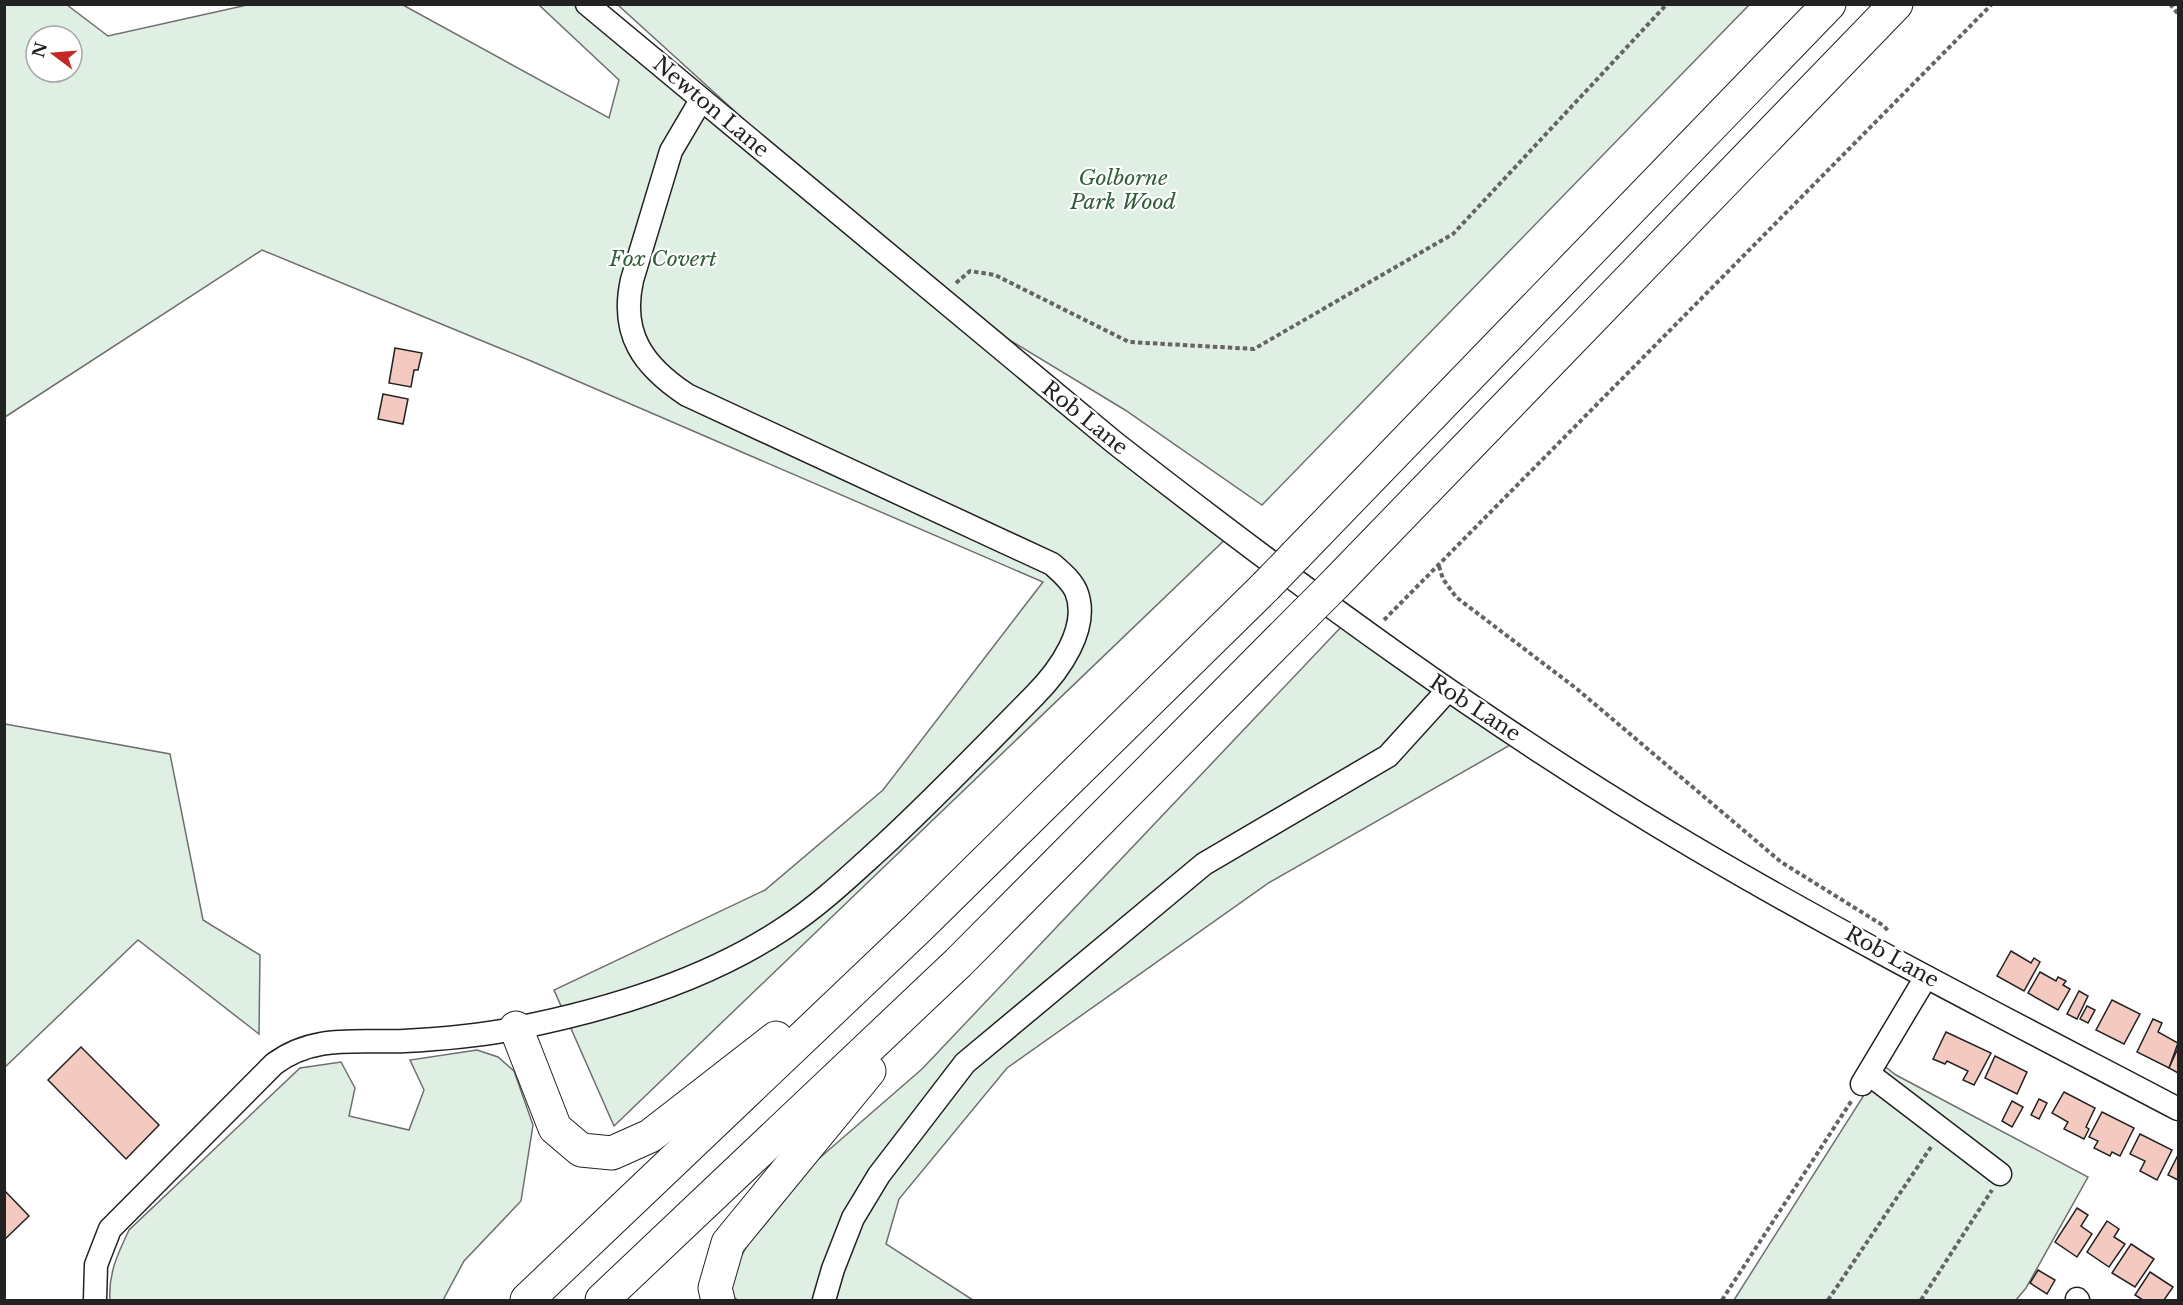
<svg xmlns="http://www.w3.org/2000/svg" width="2183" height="1305" viewBox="0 0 2183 1305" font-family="'Libre Baskerville',serif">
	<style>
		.green { fill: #e0efe3; stroke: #6f6f6f; stroke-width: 1.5; fill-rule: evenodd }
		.building { fill: #f3c9c0; stroke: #222; stroke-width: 1.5 }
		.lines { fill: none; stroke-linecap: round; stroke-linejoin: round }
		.minor-casing { stroke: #222; stroke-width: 25 }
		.highway-casing { stroke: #222; stroke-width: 35 }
		.path { stroke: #646464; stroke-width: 4; stroke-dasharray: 4.5 3; stroke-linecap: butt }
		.minor { stroke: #fff; stroke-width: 22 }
		.highway { stroke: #fff; stroke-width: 33 }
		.highway-bridge-casing { stroke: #222; stroke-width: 35; stroke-linecap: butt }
		.highway-bridge { stroke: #fff; stroke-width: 33 }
		.labels { text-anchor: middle; stroke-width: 4.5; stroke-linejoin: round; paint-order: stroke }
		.street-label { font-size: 21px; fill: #222; stroke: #fff }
		.park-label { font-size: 21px; font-style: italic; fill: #2f5e38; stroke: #fff }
	</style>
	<rect width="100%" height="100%" fill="#fff"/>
	<g class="green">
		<path d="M5,5H67L108,36L247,5H403L609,118L619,80L539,5H584L915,275L618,5H1749L1262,505L1125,410L950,304L1237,528L614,1126L554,990L765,890L883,790L1043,582L531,361L262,250L5,417ZM36,36H72V72H36Z"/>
		<path d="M1343,625L1512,744L1270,882L1007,1068L899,1199L886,1244L973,1300H738L724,1293L733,1270L757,1229L815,1162L922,1069Z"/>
		<path d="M5,724L170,754L203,920L260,955L259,1034L138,940L5,1067Z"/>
		<path d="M477,1050L498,1057L514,1071L533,1125L521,1201L464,1261L443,1300H110C108,1274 118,1253 129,1230L300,1068L341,1062L355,1088L349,1116L409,1130L424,1090L410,1060Z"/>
		<path d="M1883,1065L1896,1075L2088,1177L2026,1288L2016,1300H1734Z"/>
	</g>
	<g class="building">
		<path d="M395,348L422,353L418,370H414L411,387L389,383Z"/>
		<path d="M383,394L408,399L403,424L378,419Z"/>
		<path d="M2011,951L2031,963L2034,958L2040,962L2024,991L1997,976Z"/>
		<path d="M2040,972L2056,981L2058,977L2066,981L2063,985L2070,989L2058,1010L2028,993Z"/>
		<path d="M2079,991L2088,996L2077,1019L2067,1014Z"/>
		<path d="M2112,1000L2140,1014L2124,1044L2096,1030Z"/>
		<path d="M2087,1006L2095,1010L2088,1023L2080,1019Z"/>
		<path d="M2153,1019L2162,1023L2158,1032L2178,1043L2169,1068L2137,1052Z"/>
		<path d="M1946,1032L1991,1053L1974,1085L1963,1080L1968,1071L1947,1061L1945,1064L1933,1059Z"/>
		<path d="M81,1047L159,1125L126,1159L48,1080Z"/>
		<path d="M2178,1048V1073L2169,1068Z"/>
		<path d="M1995,1056L2027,1072L2017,1094L1985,1078Z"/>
		<path d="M2064,1092L2095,1108L2086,1127L2089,1129L2084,1139L2064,1129L2068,1122L2052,1113Z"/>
		<path d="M2039,1099L2047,1103L2039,1119L2031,1115Z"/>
		<path d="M2012,1101L2023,1107L2012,1127L2002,1121Z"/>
		<path d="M2102,1112L2134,1128L2120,1156L2112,1152L2110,1156L2094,1148L2098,1141L2089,1137Z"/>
		<path d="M2140,1134L2172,1150L2157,1180L2140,1171L2145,1161L2130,1154Z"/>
		<path d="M2178,1155V1180L2168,1175Z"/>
		<path d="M4,1190L29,1216L4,1240Z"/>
		<path d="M2077,1208L2088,1215L2081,1226L2092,1234L2077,1257L2055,1242Z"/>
		<path d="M2107,1221L2119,1229L2114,1237L2125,1244L2109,1267L2087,1252Z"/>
		<path d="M2131,1244L2154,1259L2135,1287L2112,1273Z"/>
		<path d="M2038,1270L2055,1280L2047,1294L2030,1283Z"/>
		<path d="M2150,1272L2173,1287L2164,1300H2143L2135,1295Z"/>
	</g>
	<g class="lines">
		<g class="minor-casing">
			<g id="minor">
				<path d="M587,4L1115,443C1301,588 1491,728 1695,848C1853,941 2016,1024 2178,1109"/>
				<path d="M1869,1074L2000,1174"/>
				<path d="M1862,1084L1926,977"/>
				<path d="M2077,1299L2078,1300"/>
				<path d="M95,1300L96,1265L110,1229L274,1064C314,1034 357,1043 404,1041C441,1039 480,1036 517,1028C608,1010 706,980 783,929C820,905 851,875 883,846C935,798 984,747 1034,696C1058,672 1091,628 1076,591C1071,580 1061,572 1052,564L687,395C643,366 620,334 632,280L671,151L701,100"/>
				<path d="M824,1300L833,1269L853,1218L879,1175L965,1063L1204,864L1388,756L1447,691"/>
			</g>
		</g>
		<g class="highway-casing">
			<g id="highway">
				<path d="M1296,555L1829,4"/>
				<path d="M1335,584L1896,4"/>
				<path d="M516,1028L555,1128L581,1150L612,1153L650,1136L776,1038"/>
				<path d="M527,1300L918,928L1266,586"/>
				<path d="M602,1300L958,963L1305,614"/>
				<path d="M718,1300L715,1288L728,1243L869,1071"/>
			</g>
		</g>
		<g class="path">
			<path d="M2170,4L2178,14"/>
			<path d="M956,283L970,271L995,275L1129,342L1254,349L1453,234L1667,4"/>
			<path d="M1439,566L1443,579L1456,597L1577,689L1781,862L1884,926L1889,932"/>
			<path d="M1384,620L1992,4"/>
			<path d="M1722,1300L1852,1100"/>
			<path d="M1828,1300L1931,1147"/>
			<path d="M1921,1300L1992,1190"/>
		</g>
		<use href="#minor" class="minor"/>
		<use href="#highway" class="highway"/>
		<g class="highway-bridge-casing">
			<g id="highway-bridge">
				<path d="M1266,586L1296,555"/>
				<path d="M1305,614L1335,584"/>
			</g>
		</g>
		<use href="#highway-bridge" class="highway-bridge"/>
	</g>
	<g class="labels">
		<g class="street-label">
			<text transform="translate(711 107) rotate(40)" y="7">Newton Lane</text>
			<text transform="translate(1085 418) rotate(39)" y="7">Rob Lane</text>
			<text transform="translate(1475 708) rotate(33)" y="7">Rob Lane</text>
			<text transform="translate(1892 957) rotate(29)" y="7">Rob Lane</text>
		</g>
		<g class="park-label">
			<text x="1123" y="185">Golborne<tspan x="1123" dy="24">Park Wood</tspan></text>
			<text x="663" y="266">Fox Covert</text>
		</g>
	</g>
	<rect width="2183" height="1305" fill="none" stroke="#222222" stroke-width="12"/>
	<g transform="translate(54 54) rotate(286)"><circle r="28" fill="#ffffff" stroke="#a7a7a7" stroke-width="1.5"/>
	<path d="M0-4.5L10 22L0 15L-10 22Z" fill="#c62828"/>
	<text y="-9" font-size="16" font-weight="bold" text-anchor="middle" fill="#222222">N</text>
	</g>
</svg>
